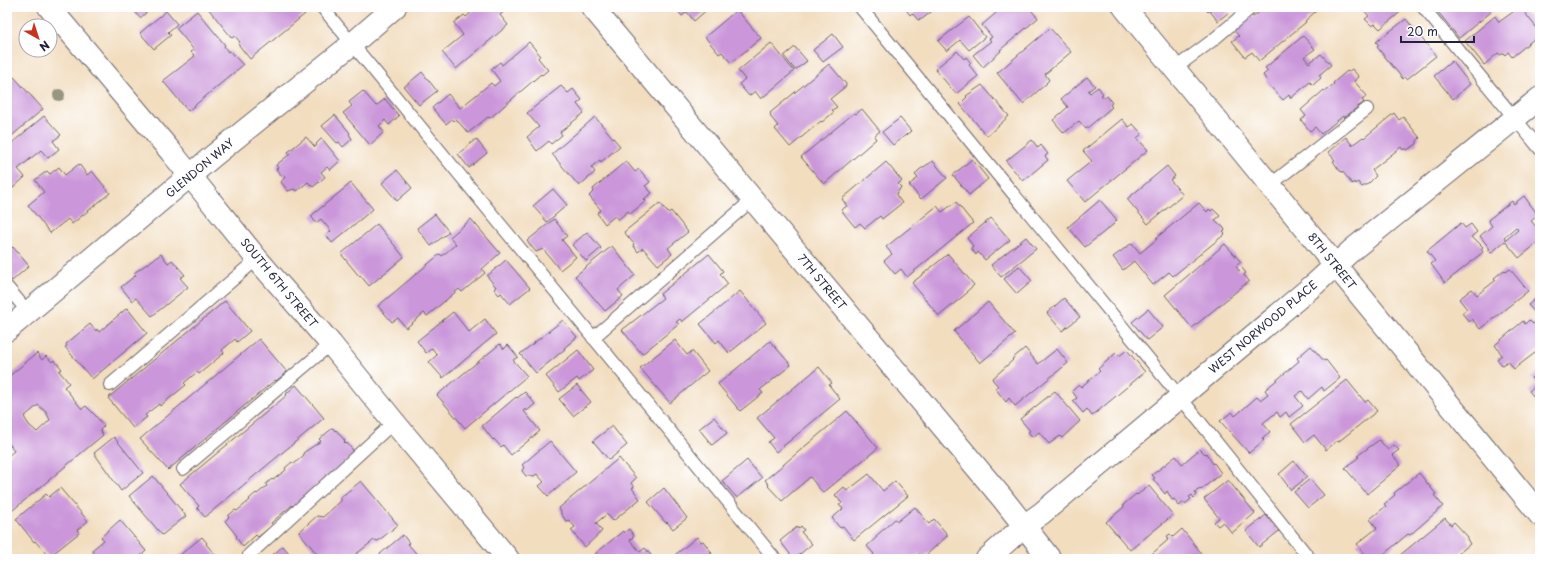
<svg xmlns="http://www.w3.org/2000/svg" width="1547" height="566" viewBox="0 0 1547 566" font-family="'Playpen Sans',sans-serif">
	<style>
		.building { fill: #cb97da; fill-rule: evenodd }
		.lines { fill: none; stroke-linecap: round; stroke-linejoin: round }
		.lane-casing { stroke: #6b6369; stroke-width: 14 }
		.street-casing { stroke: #6b6369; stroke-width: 24 }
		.secondary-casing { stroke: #6b6369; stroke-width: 24 }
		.lane { stroke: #fff; stroke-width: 12 }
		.street { stroke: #fff; stroke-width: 22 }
		.secondary { stroke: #fff; stroke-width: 22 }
		.tree { fill: #969681 }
		.labels { text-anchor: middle; stroke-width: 3; stroke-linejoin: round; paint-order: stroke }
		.street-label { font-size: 11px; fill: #22223b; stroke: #fff }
	</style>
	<rect width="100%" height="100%" fill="#fff"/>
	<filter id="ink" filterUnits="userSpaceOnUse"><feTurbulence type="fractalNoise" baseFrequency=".025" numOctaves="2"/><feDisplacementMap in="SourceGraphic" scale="8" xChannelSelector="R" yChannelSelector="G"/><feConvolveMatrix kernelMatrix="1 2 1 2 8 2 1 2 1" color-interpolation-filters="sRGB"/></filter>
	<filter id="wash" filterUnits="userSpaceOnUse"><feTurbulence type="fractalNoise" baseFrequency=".012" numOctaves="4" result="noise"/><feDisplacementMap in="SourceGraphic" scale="16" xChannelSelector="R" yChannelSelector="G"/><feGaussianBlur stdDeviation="0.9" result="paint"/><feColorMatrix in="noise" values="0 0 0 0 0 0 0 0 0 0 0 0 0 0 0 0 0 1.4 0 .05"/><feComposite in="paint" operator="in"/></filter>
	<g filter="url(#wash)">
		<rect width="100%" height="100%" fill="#f2ddbf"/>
		<g id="blocks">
			<g class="building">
				<path d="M131,7H153L140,18Z"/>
				<path d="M207,7H242L243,9L248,7L250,9L252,7H299L305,14L250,59L238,44L240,42L235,36L232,38Z"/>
				<path d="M475,7H503L506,10L500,15L508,25L456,69L442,52L463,35L454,23L464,15L466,17L476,8Z"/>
				<path d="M674,7H710L694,21L687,12L682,16Z"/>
				<path d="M904,7H935V9L922,19L918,20L912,13L910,15Z"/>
				<path d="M1003,7H1035L1031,10L1038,18L1000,50L1001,51L983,67L973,55L991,41L989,39L992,37L982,25Z"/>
				<path d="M1204,7H1235L1218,21L1209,10L1208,12Z"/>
				<path d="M1266,7H1313L1316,11L1305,21L1306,22L1259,61L1252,52L1245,57L1232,41L1239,36L1231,27L1249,12L1253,17Z"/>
				<path d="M1361,7H1402L1404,9L1380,29L1375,24L1372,26L1365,19L1369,16Z"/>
				<path d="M1434,7H1487L1491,12L1459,38Z"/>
				<path d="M1520,7L1540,32V34L1512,57L1508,52L1505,55L1503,53L1501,55L1498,53L1484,65L1465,41L1495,16L1499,22Z"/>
				<path d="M737,10L761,38L731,63L722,52L719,54L705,37Z"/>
				<path d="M166,11L177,24L168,32L171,35L154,49L140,33Z"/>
				<path d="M197,11L225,45L224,46L228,52L230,51L243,65L188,111L163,81L195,56L191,52L194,50L176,28Z"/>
				<path d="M969,17L985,37L969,50L960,40L947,51L938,41Z"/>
				<path d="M1406,19L1436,56L1407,79L1405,77L1403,79L1377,47L1379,45L1376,42Z"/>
				<path d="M1050,28L1071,52L1045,74L1049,80L1046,83H1047L1023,104L997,73Z"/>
				<path d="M833,34L843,47L823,62L813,50Z"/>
				<path d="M1303,36L1315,49L1304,57L1309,63L1321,54L1331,65L1319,75L1321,78L1313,85L1310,82L1291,98L1289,95L1283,100L1266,82L1267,81L1263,75L1268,71L1265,68Z"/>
				<path d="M529,42L540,55L538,58L548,70L542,75L541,74L490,118L488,117L468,133L456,119L454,121L452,119L446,124L432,108L448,94L460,108L491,83L494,86L500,81L491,69L500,62L502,65Z"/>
				<path d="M771,43L794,71L761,99L755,91L749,96L739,84L745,79L738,71Z"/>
				<path d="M795,47L807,61L795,70L784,56Z"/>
				<path d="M957,51L964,59L966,57L971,63L969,65L978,76L956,94L935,69Z"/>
				<path d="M1452,61L1470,84L1453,99L1434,76Z"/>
				<path d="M829,64L846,84V86L830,99L837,107L832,110L834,112L822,122L821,121L790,147L775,129L778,126L770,116L771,115L770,113Z"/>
				<path d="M1352,69L1359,77L1354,81L1367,96L1362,100L1364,102L1344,118L1343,116L1321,134L1315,127L1310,131L1301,120L1306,116L1301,110L1324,90L1325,91L1334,84L1333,83L1347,71L1348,72Z"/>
				<path d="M422,72L437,91L419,105L404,87Z"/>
				<path d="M14,77L43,109L7,140V83Z"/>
				<path d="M1087,77L1095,86L1088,91L1090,93L1098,87L1103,94L1101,95L1104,98L1107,96L1112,103L1110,105L1112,107L1086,129L1079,121L1064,133L1053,120L1068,107L1061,99Z"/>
				<path d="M982,85L1009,116L987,136L960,104L967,97L966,96Z"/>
				<path d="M561,86L568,93L573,89L582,100L577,104L584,113L560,132L562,135L551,144L549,141L537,151L527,137L539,127L527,113Z"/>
				<path d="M363,91L376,106L385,99L399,116L389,125L385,120L379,126L384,132L370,145L343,113L352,106L349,102Z"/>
				<path d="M862,109L880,131L874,136L876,139L824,184L801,157L854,113L856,114Z"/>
				<path d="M1394,113L1399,120L1403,117L1420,138L1417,141V144L1407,150L1405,148L1403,150L1401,147L1372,170L1376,176L1368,184L1362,187L1358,182L1355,184L1354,182L1352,184L1343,172L1340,171L1337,167L1333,161L1335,160L1328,152L1346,137L1352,145L1363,137L1364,138Z"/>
				<path d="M335,115L350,133L349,134L352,139L343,147L339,142L337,143L322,126Z"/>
				<path d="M44,116L61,135L53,141L59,149L48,158L41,150L18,169L25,177L13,188L7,180V147Z"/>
				<path d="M595,117L620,146L601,162L600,160L591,167L595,172L579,186L552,154Z"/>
				<path d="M900,118L911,131L893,145L882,132Z"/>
				<path d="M1122,119L1129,127L1133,124L1142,134L1137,138L1148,150L1085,202L1067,181L1092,161L1083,151Z"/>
				<path d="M306,137L315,147L317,145L316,144L321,139L323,140L340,161L330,170L327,167L321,172L325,177L313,187L308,182L297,191L294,189L288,191L281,182L285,177L284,175L282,176L276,169L278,168L276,165L290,154L288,152Z"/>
				<path d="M476,139L487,153L469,168L458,154Z"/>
				<path d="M1032,140L1038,148L1041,145L1048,154L1045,156L1048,160L1023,181L1006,161Z"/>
				<path d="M972,159L988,179L969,195L953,175Z"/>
				<path d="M626,161L635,172L639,169L650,182L645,186L652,193L644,199L646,201L630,214L628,211L618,220L615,216L605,224L597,213L601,210L589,196L594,191L593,189Z"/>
				<path d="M933,161L947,178L921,199L909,185L918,178L915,175L919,170Z"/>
				<path d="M886,162L902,181L898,184L901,187L896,195L902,203L882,219L880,216L865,228L860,223L855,227L841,210L847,206L842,199Z"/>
				<path d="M79,164L87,175L92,171L110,193L72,224L68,219L50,233L28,205L44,192L35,180L47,171L50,174L59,167L65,175Z"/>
				<path d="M1167,166L1175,176L1170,180L1183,195L1148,224L1127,199Z"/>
				<path d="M397,170L412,188L397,201L382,183Z"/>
				<path d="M351,183L373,209L332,243L326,235L331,231L321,219L316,223L311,216Z"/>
				<path d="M553,189L567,205L547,222L533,206Z"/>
				<path d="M1524,196L1538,215L1531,221L1540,231V241L1519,258L1505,241L1491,253L1488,250L1490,249L1480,236L1492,226L1488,220L1512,201L1514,204ZM1516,227L1518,230L1506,240L1504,237Z"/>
				<path d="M1100,200L1117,220L1114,223V224L1085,247L1068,227Z"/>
				<path d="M956,202L973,223L907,277L901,269L895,274L884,261L892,254L886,247L937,206L942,212Z"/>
				<path d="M660,203L668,213L671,211L688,232L668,248L672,254L658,265L643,248L638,252L633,245L634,244L624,232Z"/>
				<path d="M1199,203L1207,212L1209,209L1211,211L1213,209L1220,216L1215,220L1224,228L1225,231L1223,232L1225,234L1173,276L1169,272L1153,285L1134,261L1123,270L1113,257L1132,243L1140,253L1157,239L1156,238Z"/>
				<path d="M435,214L449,232L431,246L417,228Z"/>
				<path d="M991,218L1010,240L985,260L978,252L976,255L971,248L973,246L967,238Z"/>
				<path d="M471,219L500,253L482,269L485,273L462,292L459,289L427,316L424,313L406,328L398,318L392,322L378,306L440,254L442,256L456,244L450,237Z"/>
				<path d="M554,219L567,236L562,240L576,257L560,270L543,249L536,252L527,241Z"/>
				<path d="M1461,223L1465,228L1471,224L1477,232L1471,237L1475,241L1476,240L1483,247L1481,249L1483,252L1445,283L1431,264L1435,261L1427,251Z"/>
				<path d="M377,224L404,257L369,286L360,275L359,276L341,254Z"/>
				<path d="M587,232L601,248L586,261L572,245Z"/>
				<path d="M1026,237L1036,249L1001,277L991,265Z"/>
				<path d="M1225,244L1241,262L1236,266L1239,271L1242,268L1246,273L1244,275L1249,281L1192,328L1165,295Z"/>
				<path d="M612,246L635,275L618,290L623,296L605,311L575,276Z"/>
				<path d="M13,247L29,266L12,281L7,275V253Z"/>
				<path d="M161,254L168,263L172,260L185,275L180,278L188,287L152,316L136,298L132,301L121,287L136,275L134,273Z"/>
				<path d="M709,254L723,271L720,274L728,284L682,322L680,319L676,322L679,324L642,354L622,330L663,298L660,294Z"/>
				<path d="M948,254L974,285L966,292L967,293L939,316L912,283Z"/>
				<path d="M506,260L530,288L510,304L501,293L499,295L494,289L496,287L487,276Z"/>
				<path d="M1019,266L1032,281L1017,294L1004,279Z"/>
				<path d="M1510,269L1528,291L1480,329L1472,319L1469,322L1462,313L1467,309L1459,299L1472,289L1477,295L1496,280L1494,278L1504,270L1506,272Z"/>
				<path d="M740,291L766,323L729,353L719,340L716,343L700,324Z"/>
				<path d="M1540,295V349L1514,369L1508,361L1502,365L1497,359L1502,355L1495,345L1523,321L1525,324L1529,320L1533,324L1538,320L1537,319L1539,317L1528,305Z"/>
				<path d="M1064,298L1080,317L1062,331L1047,313Z"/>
				<path d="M225,301L250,331L237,342L235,339L222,350L224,353L199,374L197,372L184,383L186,385L160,406L159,404L145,415L147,417L133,428L108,398Z"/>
				<path d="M988,302L1015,334L980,363L954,331Z"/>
				<path d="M127,308L147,333L92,379L65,347L67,346L66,344L90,324L96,331L97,329L99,332Z"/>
				<path d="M1148,309L1163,327L1147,340L1132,322Z"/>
				<path d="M453,312L469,332L485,319L496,334L443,378L429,362L437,355L432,348L426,353L417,341Z"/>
				<path d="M563,320L577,337L564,348L565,349L536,373L520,354Z"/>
				<path d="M259,339L287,372L276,381L275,380L168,470L140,439Z"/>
				<path d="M675,340L687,355L692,351L708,371L670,403L640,368Z"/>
				<path d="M770,341L791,365L760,390L763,393L740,411L718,384Z"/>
				<path d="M500,344L504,349L508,345L518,357L513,360L527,376L465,428L437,395Z"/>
				<path d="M1311,346L1324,361L1326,360L1340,378L1324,391L1322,387L1308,399L1302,391L1295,396L1303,406L1289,417L1286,412L1280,417L1277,412L1263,423L1270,432L1262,438L1264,440L1249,453L1220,421L1232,412L1235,416L1257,397L1260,400L1268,394L1265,390L1299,361L1297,358Z"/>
				<path d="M1025,348L1038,364L1057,349L1068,363L1015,406L1009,398L1006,402L995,388L998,386L992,379L1013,360L1012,359Z"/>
				<path d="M578,350L593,370L579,381L577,378L559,392L546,376Z"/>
				<path d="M1127,350L1145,372L1092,416L1087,409L1083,413L1073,401L1077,398L1072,391L1079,385L1081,387L1100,371L1098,369L1116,353L1119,356Z"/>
				<path d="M37,353L42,360L46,356L52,362L54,360L62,369L59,371L69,383L64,387L82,409L86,406L95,415L104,426L100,430L103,435L7,515V457L14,451L7,440V378ZM38,405L46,412L50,420L37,432L29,425L24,417Z"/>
				<path d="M819,367L832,383L829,385L840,399L776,452L768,442L774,438L757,418Z"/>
				<path d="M1540,371V404L1529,391L1537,384L1531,378Z"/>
				<path d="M1347,380L1365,402L1368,400L1377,411L1338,442L1337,441L1326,450L1314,435L1305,442L1291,424Z"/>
				<path d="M296,385L324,418L205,517L197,508L199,506L180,484L287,395L286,394Z"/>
				<path d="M577,385L591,402L573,416L559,399Z"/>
				<path d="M1055,391L1080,421L1062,438L1060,436L1049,444L1039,432L1033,437L1028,432L1030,431L1020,419Z"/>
				<path d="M525,392L535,404L527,411L526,409L524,411L540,431L511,455L503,445L501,447L494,439L493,440L482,426L516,397L517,398Z"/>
				<path d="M847,411L878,448L823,493L810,477L782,501L768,486L769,485L765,480Z"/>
				<path d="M714,417L727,433L712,445L699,429Z"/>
				<path d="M612,426L627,445L609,460L593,441Z"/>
				<path d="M333,428L335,431L336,430L345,441L344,442L346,444L347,443L356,454L308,493L309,494L294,507L292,505L271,523L273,525L258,537L256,535L243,547L236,537L237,536L225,521L229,517L228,516L235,510L237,511L250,500L249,499L256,493L257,494L267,486L266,484L272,479L273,480L286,470L285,468L292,462L294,464L304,455L303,453L321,441L319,439Z"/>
				<path d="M114,437L143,473L121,491L94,453Z"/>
				<path d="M1379,440L1388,450L1394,445L1399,450L1392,455L1401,465L1367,494L1345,468L1359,457L1357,456Z"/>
				<path d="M550,441L576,472L548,496L539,486L544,482L537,474L532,477L530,475L526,476L522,471L524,467L522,465Z"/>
				<path d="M1200,449L1205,454L1206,453L1213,464L1214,463L1221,473L1201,490L1200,489L1195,492L1197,495L1194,498L1192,495L1189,497L1191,499L1185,504L1184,502L1179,506L1174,499L1172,500L1167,491L1165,494L1153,479L1155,478L1152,475L1176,456L1182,464Z"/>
				<path d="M619,458L636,478L631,483L634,487L632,488L640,499L613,521L607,514L596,523L602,531L585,547L571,530L575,527L569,520L566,521L561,514V512L559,508Z"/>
				<path d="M747,460L762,478L737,498L722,481Z"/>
				<path d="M1294,461L1307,477L1291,490L1279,474Z"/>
				<path d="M1419,473L1436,494L1434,495L1443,506L1410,535L1408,534L1378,559H1369L1357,544L1377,528L1370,519L1386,506L1384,504L1395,495L1394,493Z"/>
				<path d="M869,474L883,491L895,481L908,496L854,540L843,526L840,528L832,518L843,509L839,505L842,503L835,495L844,487L847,491Z"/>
				<path d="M153,476L186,516L162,535L129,496Z"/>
				<path d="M1310,479L1324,495L1308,508L1294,492Z"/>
				<path d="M1228,480L1255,513L1232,533L1223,522L1218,526L1214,522L1219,518L1204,499Z"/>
				<path d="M361,481L398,525L378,541L374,540L355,555V559H321L299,532L317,516L323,517L341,501V497Z"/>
				<path d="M1149,486L1173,515L1130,550L1106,522L1124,507L1123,505L1136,494L1137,495Z"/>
				<path d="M60,488L88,521L77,530L79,533L49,557L35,541L34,542L16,519L46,494L49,497Z"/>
				<path d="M664,488L687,518L673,529L667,522L666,523L648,502Z"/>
				<path d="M915,507L929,524L934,519L947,534V536L923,558L919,554L913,559H871L870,558L874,554L867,546L877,537L876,536L895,519L898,521Z"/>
				<path d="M1266,515L1279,531L1259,547L1246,531Z"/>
				<path d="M1445,518L1451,525L1454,522L1468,537L1467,539L1470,544L1452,559H1402L1399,556Z"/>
				<path d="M120,520L146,551L137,559H86L94,553L92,550L104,540L101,537Z"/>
				<path d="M801,526L804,530L801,532L812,544L794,559L780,541L797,527L798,529Z"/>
				<path d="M629,529L634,536L630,540L640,552L645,548L654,559H599L595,554L623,531L624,533Z"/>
				<path d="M1182,529L1206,559H1146L1169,539L1167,536L1170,534L1173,537Z"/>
				<path d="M403,535L409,543L408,544L421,559H374Z"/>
				<path d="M202,537L207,543L206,544L219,559H175Z"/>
				<path d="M697,537L701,542L703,541L712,553L710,554L714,559H670Z"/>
				<path d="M283,546L294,559H268Z"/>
			</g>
		</g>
	</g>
	<g filter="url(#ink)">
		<use href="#blocks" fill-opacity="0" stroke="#6b6369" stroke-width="1"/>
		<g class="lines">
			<g class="lane-casing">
				<g id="lane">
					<path d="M322,7L775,559"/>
					<path d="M860,7L1180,397L1310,559"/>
					<path d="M1423,7L1540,149"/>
					<path d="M1174,69L1213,40L1252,7"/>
					<path d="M1270,185L1367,109"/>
					<path d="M7,287L28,312"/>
					<path d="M593,338L753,199"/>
					<path d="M110,385L257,259"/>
					<path d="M183,469L331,344"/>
					<path d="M249,555L394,422"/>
				</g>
			</g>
			<g class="street-casing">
				<g id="street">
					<path d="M592,7L1003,499L1050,559"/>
					<path d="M1124,7L1540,515"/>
					<path d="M7,330L212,157L352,44L395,7"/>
					<path d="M987,559L1024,526L1042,513L1316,283L1352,250L1540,98"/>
				</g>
			</g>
			<g class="secondary-casing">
				<path id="secondary" d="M49,7L172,153L257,259L331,344L394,422L508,559"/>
			</g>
			<use href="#lane" class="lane"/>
			<use href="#street" class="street"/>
			<use href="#secondary" class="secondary"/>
		</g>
		<circle class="tree" cx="59" cy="95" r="6"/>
	</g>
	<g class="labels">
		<g class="street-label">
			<text transform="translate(200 168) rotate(-40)" y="4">GLENDON WAY</text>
			<text transform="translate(1332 261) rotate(51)" y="4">8TH STREET</text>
			<text transform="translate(822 282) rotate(50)" y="4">7TH STREET</text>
			<text transform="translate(279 283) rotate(50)" y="4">SOUTH 6TH STREET</text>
			<text transform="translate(1263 327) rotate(-40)" y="4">WEST NORWOOD PLACE</text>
		</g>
	</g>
	<rect width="1547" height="566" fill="none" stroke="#fff" stroke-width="24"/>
	<g transform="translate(38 38) rotate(141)"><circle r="19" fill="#ffffff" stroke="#a7a7b1"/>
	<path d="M0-3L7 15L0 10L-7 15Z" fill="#c8321e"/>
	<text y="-6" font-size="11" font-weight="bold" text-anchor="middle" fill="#22223b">N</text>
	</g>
	<path d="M1401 36v6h73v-6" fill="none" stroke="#22223b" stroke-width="2"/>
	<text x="1407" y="36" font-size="12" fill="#22223b" stroke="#ffffff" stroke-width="3" paint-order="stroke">20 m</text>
</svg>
